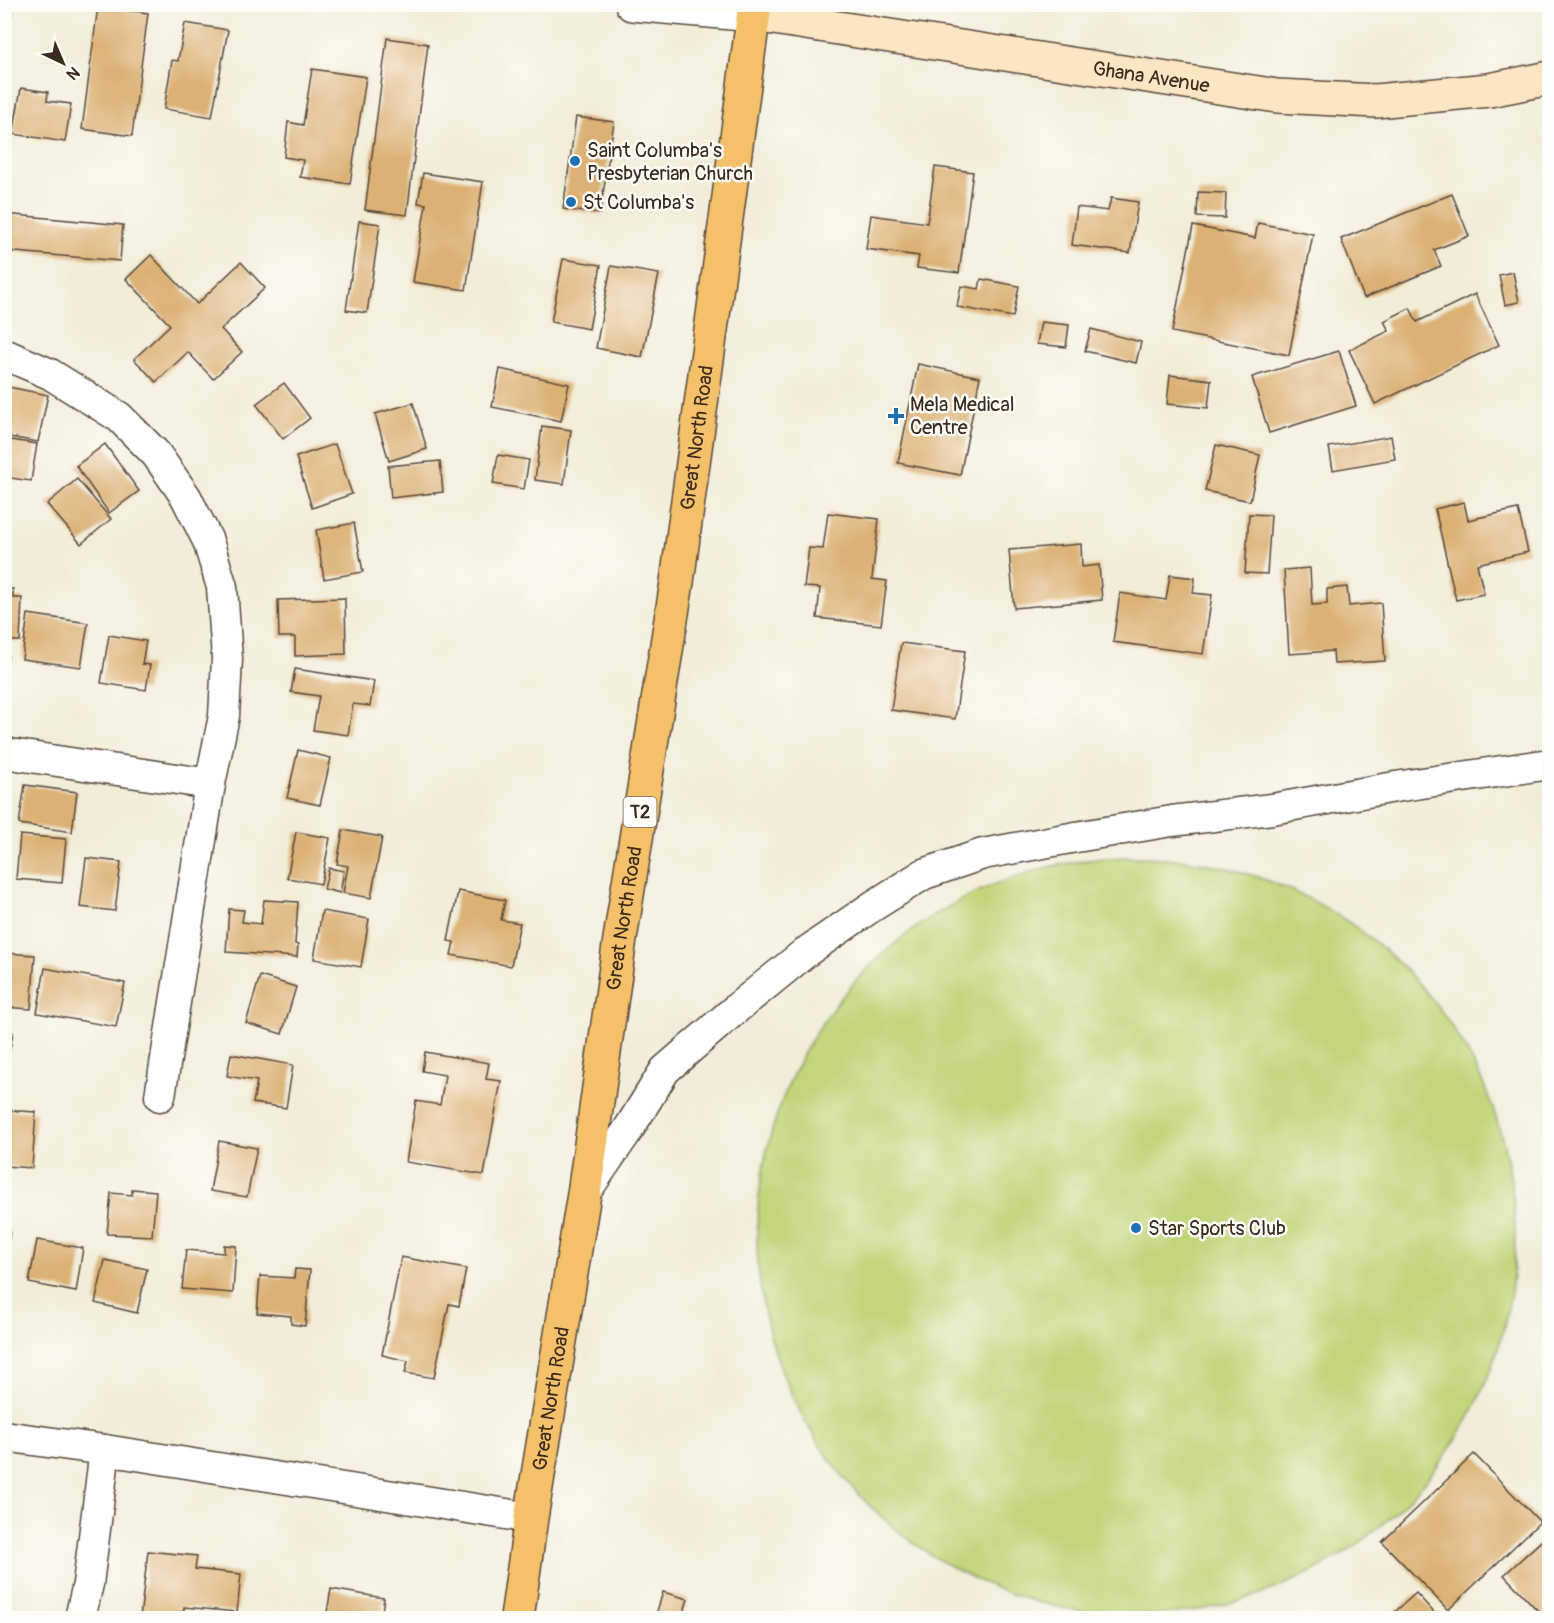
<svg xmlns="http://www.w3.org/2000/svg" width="1554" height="1623" viewBox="0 0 1554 1623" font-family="Pangolin,sans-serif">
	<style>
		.green { fill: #c1d579; stroke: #7e804c; stroke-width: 1.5 }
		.building { fill: #dcb175 }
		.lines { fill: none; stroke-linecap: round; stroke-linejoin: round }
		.minor-casing { stroke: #56473a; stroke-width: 33 }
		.tertiary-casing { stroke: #56473a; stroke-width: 36 }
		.secondary-casing { stroke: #56473a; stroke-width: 36 }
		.trunk-casing { stroke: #56473a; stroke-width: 36 }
		.minor { stroke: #fff; stroke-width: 30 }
		.tertiary { stroke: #fff; stroke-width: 33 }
		.secondary { stroke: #fbe6c3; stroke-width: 33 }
		.trunk { stroke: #f4c16a; stroke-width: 33 }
		.poi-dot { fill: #1f6fb2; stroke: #fdfcf7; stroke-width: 2 }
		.labels { text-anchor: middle; stroke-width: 5; stroke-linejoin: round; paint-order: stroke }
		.shield { fill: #fdfcf7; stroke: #75695f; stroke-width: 1.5 }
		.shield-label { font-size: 18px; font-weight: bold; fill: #3b2a1e }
		.street-label { font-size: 20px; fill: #3b2a1e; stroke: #fdfcf7 }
		.poi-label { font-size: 20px; fill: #3b2a1e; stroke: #fdfcf7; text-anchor: start }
	</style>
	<rect width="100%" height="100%" fill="#fdfcf7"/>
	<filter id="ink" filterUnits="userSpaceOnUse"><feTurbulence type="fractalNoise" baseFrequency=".0167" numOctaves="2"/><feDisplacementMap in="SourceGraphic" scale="12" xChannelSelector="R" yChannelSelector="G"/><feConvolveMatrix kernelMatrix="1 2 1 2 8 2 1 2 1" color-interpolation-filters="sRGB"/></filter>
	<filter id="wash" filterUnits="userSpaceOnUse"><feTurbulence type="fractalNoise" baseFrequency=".008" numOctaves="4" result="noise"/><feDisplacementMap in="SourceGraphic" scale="24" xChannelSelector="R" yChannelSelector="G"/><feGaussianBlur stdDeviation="1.35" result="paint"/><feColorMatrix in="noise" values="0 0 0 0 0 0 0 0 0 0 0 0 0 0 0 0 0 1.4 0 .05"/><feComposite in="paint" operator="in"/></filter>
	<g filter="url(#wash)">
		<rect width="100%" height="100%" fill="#f1edd8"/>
		<circle class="green" cx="1136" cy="1236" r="379"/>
		<g id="blocks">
			<g class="building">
				<path d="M4,4H13L9,36H4Z"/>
				<path d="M98,6L148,13L132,136L82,129Z"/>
				<path d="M185,23L228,30L212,117L164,109L172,60L178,61Z"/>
				<path d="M387,38L428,44L407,215L365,210Z"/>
				<path d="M312,69L366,77L350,184L300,177L303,160L284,157L288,122L303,125Z"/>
				<path d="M21,88L48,92L47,101L71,104L65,142L13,134Z"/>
				<path d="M576,117L614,122L600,214L563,209Z"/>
				<path d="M935,167L973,172L959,273L917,268L919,256L866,249L871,215L927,223Z"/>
				<path d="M423,173L483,182L466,290L413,282L426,204L418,203Z"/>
				<path d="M1198,192L1226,193L1225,218L1197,217Z"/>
				<path d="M1452,194L1469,236L1434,250L1441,266L1364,298L1341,239Z"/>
				<path d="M1111,198L1138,202L1130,253L1072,245L1077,207L1108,211Z"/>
				<path d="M4,214L123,225L120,261L4,251Z"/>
				<path d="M359,221L380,224L367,313L346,310Z"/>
				<path d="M1258,223L1313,234L1289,355L1172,332L1193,226L1255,238Z"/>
				<path d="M151,255L197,304L241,262L265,288L221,329L242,352L213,379L188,352L156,382L134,359L170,325L126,279Z"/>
				<path d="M563,259L601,265L589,329L551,322Z"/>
				<path d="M611,266L659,274L642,357L596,348Z"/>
				<path d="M1513,272L1519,302L1505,305L1499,275Z"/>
				<path d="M981,279L1019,286L1013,317L957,307L961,286L979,289Z"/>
				<path d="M1475,294L1499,345L1375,404L1349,350L1389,331L1384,321L1410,308L1417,322Z"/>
				<path d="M1041,322L1069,325L1066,347L1037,344Z"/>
				<path d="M1091,329L1141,342L1136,363L1085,351Z"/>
				<path d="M1339,351L1356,406L1269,433L1252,377Z"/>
				<path d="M918,364L980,377L960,475L898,463Z"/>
				<path d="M500,369L569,384L561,421L492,407Z"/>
				<path d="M1170,375L1211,380L1208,408L1167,404Z"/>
				<path d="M284,383L310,418L283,439L256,404Z"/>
				<path d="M4,386L48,395L38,442L4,436Z"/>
				<path d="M413,403L427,449L389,461L375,414Z"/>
				<path d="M542,426L571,430L564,484L535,480Z"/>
				<path d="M1391,436L1395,459L1333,470L1329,447Z"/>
				<path d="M4,439L37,444L31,481L4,477Z"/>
				<path d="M105,444L139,491L109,513L76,466Z"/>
				<path d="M335,444L352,494L312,508L296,457Z"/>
				<path d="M1216,445L1260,455L1250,501L1205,491Z"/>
				<path d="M498,455L529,460L524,489L493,484Z"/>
				<path d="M440,461L443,492L391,498L388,466Z"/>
				<path d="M77,479L111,519L81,544L47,504Z"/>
				<path d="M1464,502L1468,520L1518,509L1528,552L1477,564L1484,594L1456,600L1435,509Z"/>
				<path d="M828,513L879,519L872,579L887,581L881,625L817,618L820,588L804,587L809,548L823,549Z"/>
				<path d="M1249,514L1271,515L1267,574L1245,573Z"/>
				<path d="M354,523L363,572L324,579L316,530Z"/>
				<path d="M1081,544L1082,567L1099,565L1102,600L1014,608L1009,550Z"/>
				<path d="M1310,568L1312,605L1327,604V589L1347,587L1349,606L1381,603L1385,661L1334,664L1333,651L1289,654L1284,570Z"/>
				<path d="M1170,575L1195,578L1193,593L1212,595L1203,654L1113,642L1120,593L1166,600Z"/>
				<path d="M4,589H13V598H22L20,641H9L8,658H4Z"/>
				<path d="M345,598L346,654L295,656V637H279L278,600Z"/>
				<path d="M28,614L88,623L81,667L22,659Z"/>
				<path d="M109,635L146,641L142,664L150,665L146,690L101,683Z"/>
				<path d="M901,643L965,651L955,719L891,710Z"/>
				<path d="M295,669L374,681L370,706L353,704L348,735L313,730L319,696L291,692Z"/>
				<path d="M298,750L331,758L320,805L287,798Z"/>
				<path d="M25,785L77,792L72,832L19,824Z"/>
				<path d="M343,830L382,837L371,898L343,893L348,866L337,864Z"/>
				<path d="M296,832L330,838L321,884L287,878Z"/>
				<path d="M20,835L66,839L62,883L16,879Z"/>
				<path d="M86,858L121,862L115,911L80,907Z"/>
				<path d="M329,868L344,871L340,893L324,889Z"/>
				<path d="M458,891L505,900L501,920L520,923L511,966L451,955L454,942L448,941Z"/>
				<path d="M264,900L298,902L295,944L298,945L297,957L226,952L229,909L244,910L242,922L261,924Z"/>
				<path d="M322,911L369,919L361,967L314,959Z"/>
				<path d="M4,953L35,955L31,1009L4,1007Z"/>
				<path d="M45,968L125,983L116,1027L37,1013Z"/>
				<path d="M260,976L296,987L282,1034L246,1023Z"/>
				<path d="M4,1032L13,1033L6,1069H4Z"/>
				<path d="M425,1052L489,1063L486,1079L501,1081L484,1175L406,1162L416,1101L440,1105L445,1075L422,1071Z"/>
				<path d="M231,1054L293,1065L286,1108L253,1103L257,1081L227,1076Z"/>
				<path d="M4,1110L36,1112L32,1168L4,1166Z"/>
				<path d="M219,1141L257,1148L247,1197L210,1191Z"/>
				<path d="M132,1189L156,1191L152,1236L107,1234L111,1193L132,1195Z"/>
				<path d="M4,1230L10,1231L6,1256H4Z"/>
				<path d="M37,1240L83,1248L76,1292L29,1283Z"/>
				<path d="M224,1245L236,1246L233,1293L182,1289L186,1250L224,1253Z"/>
				<path d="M401,1257L466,1269L459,1306L449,1304L434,1378L405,1373L408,1361L382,1355Z"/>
				<path d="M105,1260L147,1269L137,1313L95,1303Z"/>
				<path d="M295,1269L310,1270L305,1326L291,1324V1316L257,1313L260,1276L294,1278Z"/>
				<path d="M1474,1454L1540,1522L1448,1610L1382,1542Z"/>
				<path d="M1550,1533V1616L1545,1618L1504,1575Z"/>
				<path d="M148,1551L197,1556L195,1569L241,1574L237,1612L184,1607L183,1618H140Z"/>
				<path d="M331,1589L384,1598L381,1618H326Z"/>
				<path d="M663,1592L688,1599L682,1618H655Z"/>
				<path d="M1416,1593L1439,1618H1388Z"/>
				<path d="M1064,1613L1065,1618H1040V1616Z"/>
			</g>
		</g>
	</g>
	<g filter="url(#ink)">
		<use href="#blocks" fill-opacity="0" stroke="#56473a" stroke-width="1.5"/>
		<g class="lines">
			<g class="minor-casing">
				<g id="minor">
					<path d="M4,354L50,374L119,417L156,454L186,497L208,541L222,587L227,659L224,716L210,784L160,1096"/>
					<path d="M4,753L210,784"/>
					<path d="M584,1194L628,1130L665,1070L737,1008L806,952L873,906L924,874L983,854L1076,837L1172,821L1272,809L1395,787L1550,764"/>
					<path d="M4,1436L105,1450L531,1518"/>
					<path d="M80,1618L88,1584L105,1450"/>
				</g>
			</g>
			<g class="tertiary-casing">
				<path id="tertiary" d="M632,4L754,15"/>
			</g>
			<g class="secondary-casing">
				<g id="secondary">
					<path id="s1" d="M754,15L1277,96L1376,101L1489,90L1550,78"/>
				</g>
			</g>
			<g class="trunk-casing">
				<g id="trunk">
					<path id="s2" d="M517,1618L531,1518L584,1194L620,939L677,582L755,4"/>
				</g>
			</g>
			<use href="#minor" class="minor"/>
			<use href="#tertiary" class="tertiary"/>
			<use href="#secondary" class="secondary"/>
			<use href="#trunk" class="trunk"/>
		</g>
	</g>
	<g class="poi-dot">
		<circle cx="575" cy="161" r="6"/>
		<circle cx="571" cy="202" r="6"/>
		<path d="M893 407h6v6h6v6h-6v6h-6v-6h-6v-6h6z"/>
		<circle cx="1136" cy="1228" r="6"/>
	</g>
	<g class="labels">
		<rect class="shield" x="623.5" y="797" width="33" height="30" rx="4.5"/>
		<g class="shield-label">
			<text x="640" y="818">T2</text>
		</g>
		<g class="street-label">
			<text dy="7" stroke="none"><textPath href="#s1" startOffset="402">Ghana Avenue</textPath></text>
			<text dy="7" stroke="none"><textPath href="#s2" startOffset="1194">Great North Road</textPath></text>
			<text dy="7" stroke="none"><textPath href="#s2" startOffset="708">Great North Road</textPath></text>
			<text dy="7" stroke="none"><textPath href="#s2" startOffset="222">Great North Road</textPath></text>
		</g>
		<g class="poi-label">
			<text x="587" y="157">Saint Columba's<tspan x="587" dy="23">Presbyterian Church</tspan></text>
			<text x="583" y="209">St Columba's</text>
			<text x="910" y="411">Mela Medical<tspan x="910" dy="23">Centre</tspan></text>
			<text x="1148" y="1235">Star Sports Club</text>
		</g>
	</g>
	<rect width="1554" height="1623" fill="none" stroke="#fdfcf7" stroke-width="24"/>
	<g transform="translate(63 63) rotate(136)" stroke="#fdfcf7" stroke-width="4.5" paint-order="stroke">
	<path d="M0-4.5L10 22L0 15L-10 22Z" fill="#3b2a1e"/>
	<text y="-9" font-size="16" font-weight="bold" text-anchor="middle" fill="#3b2a1e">N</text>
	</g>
</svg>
